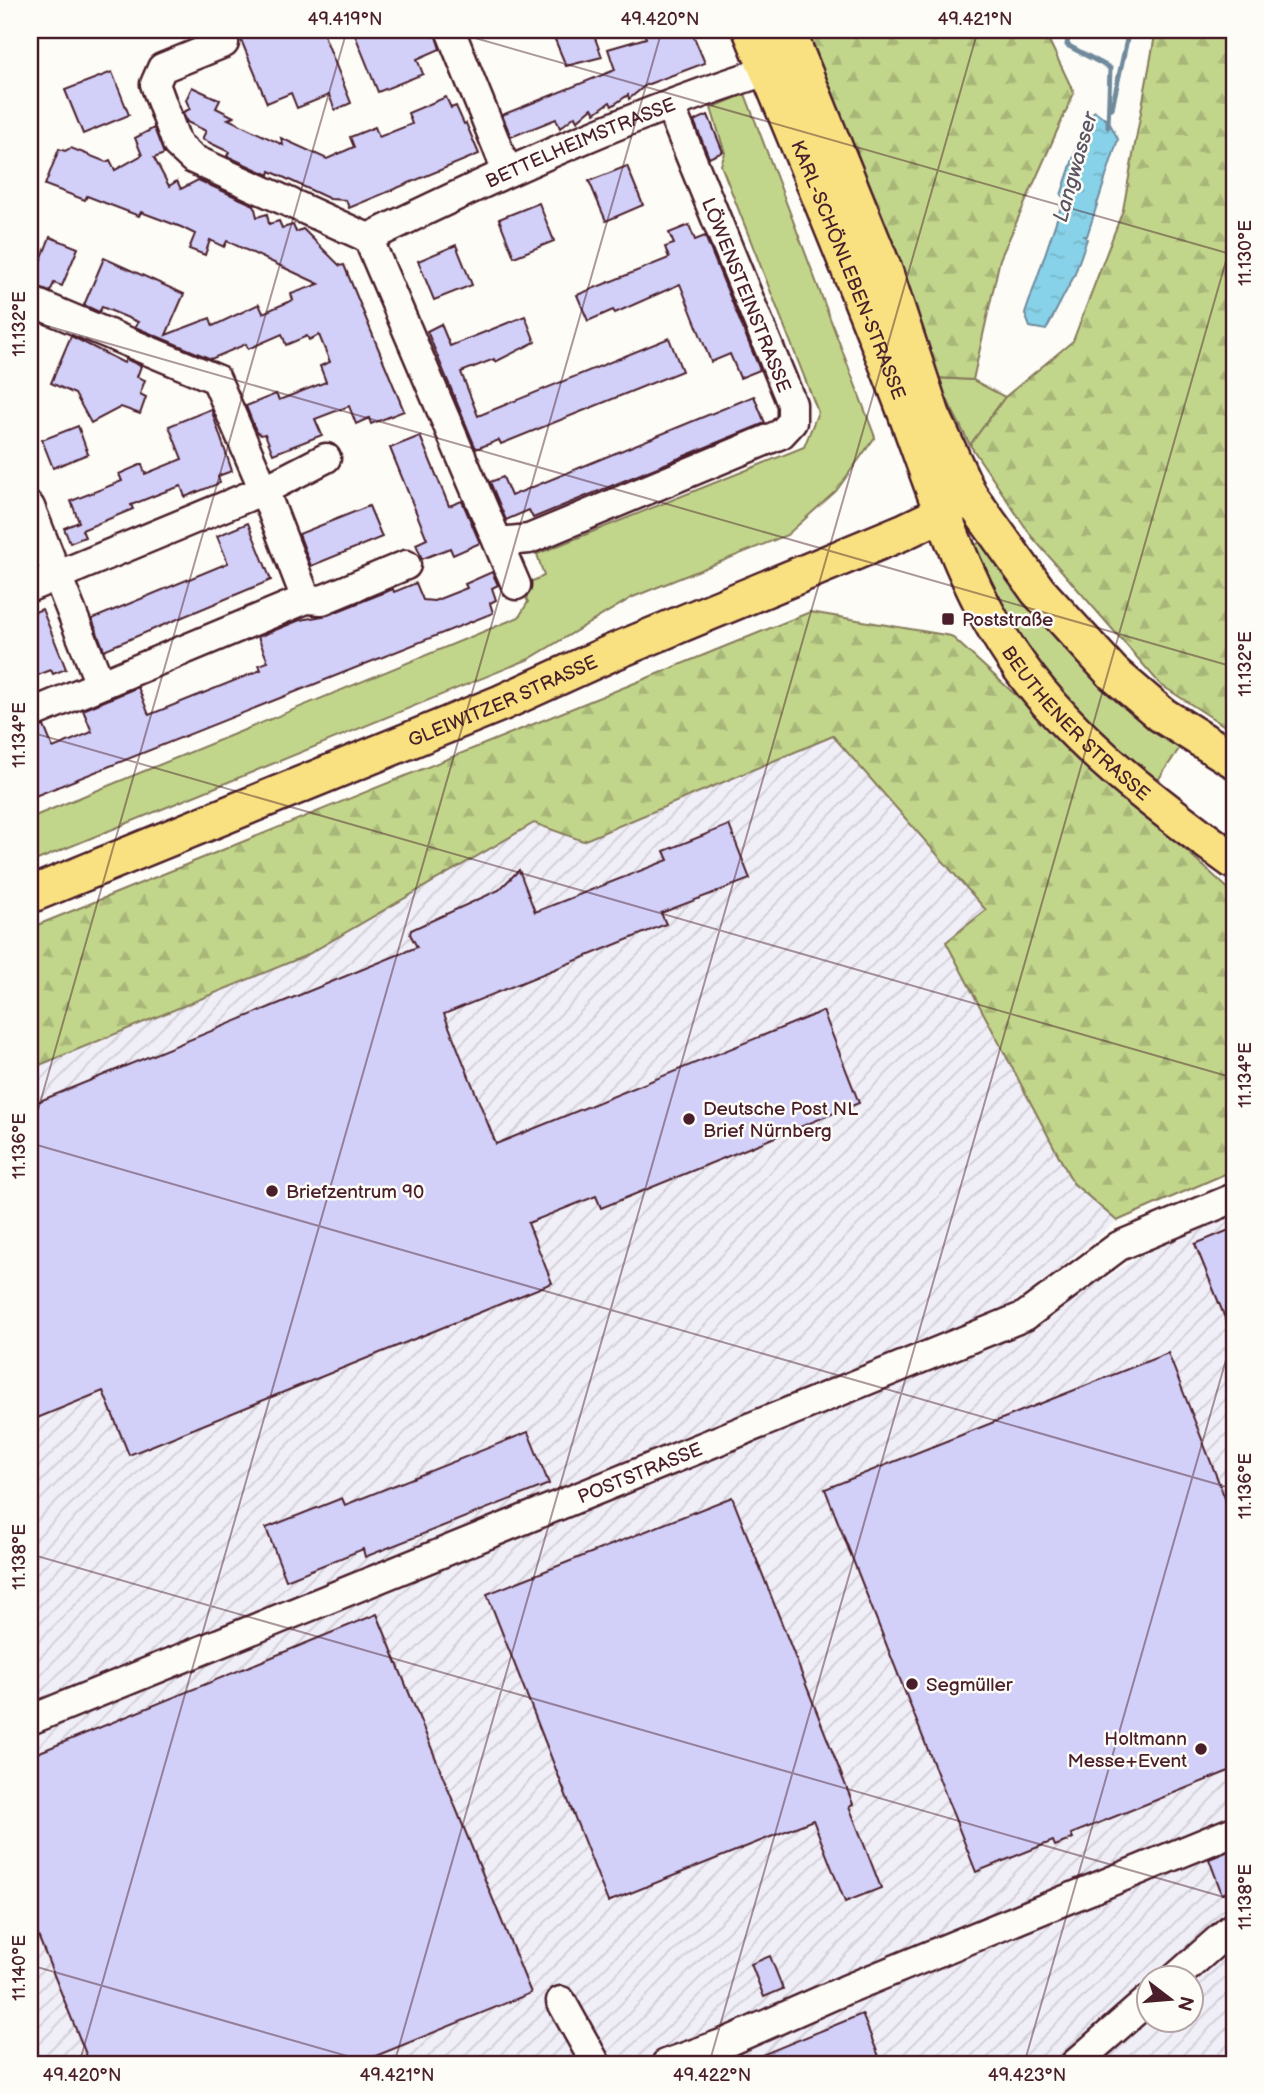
<svg xmlns="http://www.w3.org/2000/svg" width="1264" height="2094" viewBox="0 0 1264 2094" font-family="'Balsamiq Sans',sans-serif">
	<style>
		.industrial { fill: url(#industrial-furrows); fill-rule: evenodd }
		.grass { fill: #c2d68b; stroke: #867a5b; stroke-width: 2 }
		.forest { fill: url(#forest-firs); stroke: #867a5b; stroke-width: 2 }
		.water { fill: url(#water-ripples); stroke: #6f8a9c; stroke-width: 2 }
		.lines { fill: none; stroke-linecap: round; stroke-linejoin: round }
		.stream { stroke: #6f8a9c; stroke-width: 5 }
		.building { fill: #d2cff8; stroke: #4a1f2b; stroke-width: 2 }
		.minor-casing { stroke: #4a1f2b; stroke-width: 33 }
		.major-casing { stroke: #4a1f2b; stroke-width: 40 }
		.minor { stroke: #fdfcf7; stroke-width: 28 }
		.major { stroke: #f9e181; stroke-width: 35 }
		.ticks { fill: none; stroke: #4a1f2b; stroke-width: 2; stroke-opacity: 0.45 }
		.poi-dot { fill: #4a1f2b; stroke: #fdfcf7; stroke-width: 2.5 }
		.labels { text-anchor: middle; stroke-width: 5; stroke-linejoin: round; paint-order: stroke }
		.street-label { font-size: 19px; fill: #4a1f2b; stroke: #fdfcf7 }
		.poi-label { font-size: 19px; fill: #4a1f2b; stroke: #fdfcf7; text-anchor: start }
		.water-label { font-size: 21px; font-style: italic; fill: #5c5564; stroke: #fdfcf7 }
		.neatline { fill: none; stroke: #4a1f2b; stroke-width: 2.5 }
		.ticks-label { font-size: 18px; text-anchor: middle; fill: #4a1f2b }
	</style>
	<defs>
		<pattern id="industrial-furrows" width="10" height="10" patternUnits="userSpaceOnUse" patternTransform="scale(1.75)"><rect width="10" height="10" fill="#f0eef7"/><path d="M-1 1l2-2M0 10L10 0M9 11l2-2" fill="none" stroke="#cfccd4"/></pattern>
		<pattern id="forest-firs" width="22" height="20" patternUnits="userSpaceOnUse" patternTransform="scale(1.75)"><rect width="22" height="20" fill="#c2d68b"/><path d="M5 1l3.5 6h-7zM16 11l3.5 6h-7z" fill="#a8b778"/></pattern>
		<pattern id="water-ripples" width="26" height="14" patternUnits="userSpaceOnUse" patternTransform="scale(1.75)"><rect width="26" height="14" fill="#87d2e8"/><path d="M2 4q2-2 4 0t4 0M15 11q2-2 4 0t4 0" fill="none" stroke="#76b4c7"/></pattern>
	</defs>
	<rect width="100%" height="100%" fill="#fdfcf7"/>
	<filter id="ink" filterUnits="userSpaceOnUse"><feTurbulence type="fractalNoise" baseFrequency=".0143" numOctaves="2"/><feDisplacementMap in="SourceGraphic" scale="14" xChannelSelector="R" yChannelSelector="G"/><feConvolveMatrix kernelMatrix="1 2 1 2 8 2 1 2 1" color-interpolation-filters="sRGB"/></filter>
	<g filter="url(#ink)">
		<g class="industrial">
			<path d="M833,736L986,910L946,942L1073,1183L1117,1221L1049,1277L1002,1310L30,1710V1069L305,956L534,823L583,841Z"/>
			<path d="M1234,1213V2064H30V1733L1033,1325L1166,1239ZM1148,1979H1190V2021H1148Z"/>
		</g>
		<g class="grass">
			<path d="M745,94L875,437L836,491L787,535L633,597L529,659L30,863V818L519,617L528,602L521,586L544,576L537,554L804,447L818,412L721,165L725,153L711,108Z"/>
			<path d="M936,378L973,380L1005,397L970,445Z"/>
			<path d="M980,542L1061,643L1185,740L1154,786L1030,665L968,550Z"/>
		</g>
		<g class="forest">
			<path d="M799,30H1044L1074,93L1000,259L973,380L936,378Z"/>
			<path d="M1156,30H1234V732L1161,685L1032,537L970,445L1005,397L1073,341L1123,210Z"/>
			<path d="M810,612L951,636L1234,894V1170L1117,1221L1073,1183L946,942L986,910L833,736L583,841L534,823L305,956L30,1069V928Z"/>
		</g>
		<path class="water" d="M1095,111L1109,122L1118,139L1087,236H1084L1087,239L1074,276L1046,330L1030,327L1025,314L1064,198L1068,199L1061,195L1087,117Z"/>
		<g class="lines">
			<g class="stream">
				<path d="M1069,30L1067,45L1110,68L1108,127"/>
				<path d="M1112,108L1129,30"/>
			</g>
		</g>
		<g class="building">
			<path d="M237,30H322L351,103L335,110L329,95L297,108L291,93L267,103Z"/>
			<path d="M353,30H434L440,49L417,59L423,74L378,92Z"/>
			<path d="M551,30H592L602,57L566,66Z"/>
			<path d="M651,30H691L705,63L646,85L629,99L628,95L612,106L610,102L595,113L592,108L577,121L575,116L560,128L556,119L511,137L502,115L615,70L608,49L646,38L644,33Z"/>
			<path d="M112,72L129,115L83,134L65,90Z"/>
			<path d="M192,87L220,100L216,108L234,117L228,119L283,145L281,138L327,159L354,147L350,137L375,127L379,137L412,124L408,113L446,97L451,108L456,106L464,124L466,123L479,154L349,208L346,200L330,199L270,171L269,175L227,156L229,152L202,139L206,131L187,122L183,112L190,109L186,100Z"/>
			<path d="M708,115L723,152L709,158L694,121Z"/>
			<path d="M154,128L164,154L154,158L169,186L177,181L181,189L198,180L254,205L257,217L267,214L269,224L279,221L282,228L293,225L296,232L303,229L340,266L344,265L404,411L371,424L369,418L356,424L349,406L315,419L322,435L273,454L265,434L261,435L256,431L246,406L276,394L279,400L326,382L320,366L330,362L319,335L309,340L307,336L286,345L282,334L248,349L246,344L211,359L135,327L138,322L102,307L99,312L84,305L104,258L184,294L166,335L210,318L213,326L259,304L263,313L293,300L291,294L319,284L227,241L224,247L210,240L205,255L189,249L195,234L181,227L141,212L139,216L87,196L85,200L45,185L59,149L65,151L71,148L106,162L110,160L115,170L142,155L135,138Z"/>
			<path d="M627,166L643,205L606,221L589,181Z"/>
			<path d="M539,203L554,241L514,257L499,219Z"/>
			<path d="M689,225L695,240L705,236L760,370L740,378L730,354L711,362L680,284L615,313L613,310L588,321L577,295L669,258L665,247L674,244L669,233Z"/>
			<path d="M50,237L78,248L62,286L54,283L50,292L31,285Z"/>
			<path d="M456,245L472,285L434,300L418,261Z"/>
			<path d="M525,316L535,342L495,362L494,359L461,372L478,416L669,338L682,371L501,444L499,440L476,449L427,331L441,324L450,346Z"/>
			<path d="M71,336L124,363L126,359L141,366L137,377L145,380L140,394L146,397L140,414L121,407L91,423L75,394L51,383Z"/>
			<path d="M754,396L765,423L533,518L529,510L506,520L490,482L503,477L511,496Z"/>
			<path d="M211,409L232,471L218,476L220,483L185,497L181,486L161,493L131,505L133,509L82,530L85,537L70,543L64,528L79,522L71,501L122,481L119,474L142,464L145,474L182,459L169,426Z"/>
			<path d="M78,426L88,454L53,468L42,440Z"/>
			<path d="M420,436L449,506L462,501L480,543L453,555L450,548L422,559L416,544L427,539L390,448Z"/>
			<path d="M369,506L382,537L311,566L299,534Z"/>
			<path d="M248,523L271,580L104,650L92,619L228,563L217,536Z"/>
			<path d="M492,572L498,585L492,588L496,600L490,603L493,613L30,798V730L44,726L53,748L92,732L83,710L138,687L149,715L261,670L259,665L268,662L258,637L300,620L328,615L393,589L394,592L416,583L423,600L434,601L467,588L465,584Z"/>
			<path d="M42,609L66,669L53,674L51,670L33,677L30,669V614Z"/>
			<path d="M729,825L750,879L661,913L666,924L444,1014L496,1144L823,1011L859,1103L601,1208L596,1196L528,1223L552,1283L129,1455L103,1391L30,1421V1105L417,947L410,934L411,930L499,890L519,870L535,912L668,860L664,851Z"/>
			<path d="M1234,1228V1340L1195,1244Z"/>
			<path d="M1168,1353L1234,1521V1769L1071,1834L1073,1838L1065,1842L1055,1846L1053,1841L976,1872L825,1489Z"/>
			<path d="M528,1432L549,1484L365,1557L363,1549L286,1580L266,1528L342,1498L345,1505Z"/>
			<path d="M732,1497L853,1804L849,1806L881,1888L845,1902L813,1820L608,1902L487,1594Z"/>
			<path d="M377,1614L531,1993L356,2064H90L30,1916V1756Z"/>
			<path d="M1234,1849V1889L1222,1894L1209,1859Z"/>
			<path d="M770,1956L783,1989L764,1997L751,1964Z"/>
			<path d="M862,2014L882,2064H740Z"/>
		</g>
		<g class="lines">
			<g class="minor-casing">
				<g id="minor">
					<path d="M219,30L224,43L162,68L155,84L177,144L193,159L368,238"/>
					<path d="M450,30L507,171"/>
					<path id="s1" d="M368,238C504,172 643,108 789,64"/>
					<path d="M368,238L516,585"/>
					<path d="M30,301L216,379L264,490L306,599L30,714"/>
					<path d="M30,507L100,684"/>
					<path d="M498,542L529,539L781,434L792,422V404L670,106"/>
					<path d="M30,587L264,490L326,458"/>
					<path d="M306,599L322,600L406,565"/>
					<path id="s2" d="M30,1720L1025,1316L1119,1246L1234,1198"/>
					<path d="M1174,1979L1234,1926"/>
					<path d="M561,2001L596,2064"/>
					<path d="M666,2064L727,2042L845,1990L1234,1831"/>
					<path d="M1075,2064L1148,2000"/>
				</g>
			</g>
			<g class="major-casing">
				<g id="major">
					<path id="s3" d="M751,30C801,150 851,271 898,392C934,485 961,585 1020,667C1075,744 1158,806 1234,861"/>
					<path d="M787,30L884,270L932,415L969,495L1038,591L1113,673L1162,715L1234,760"/>
					<path id="s4" d="M30,895L501,703L611,653L903,532L943,513L969,495"/>
				</g>
			</g>
			<use href="#minor" class="minor"/>
			<use href="#major" class="major"/>
		</g>
	</g>
	<path class="ticks" d="M447,30L1234,255M30,39L32,30M30,321L1234,667M30,732L1234,1078M30,1138L347,30M30,1143L1234,1489M30,1554L1234,1900M30,1965L375,2064M79,2064L662,30M394,2064L978,30M709,2064L1234,233M1024,2064L1234,1332"/>
	<g class="poi-dot">
		<rect x="941" y="612" width="14" height="14" rx="3.5"/>
		<circle cx="689" cy="1119" r="7"/>
		<circle cx="272" cy="1191" r="7"/>
		<circle cx="912" cy="1684" r="7"/>
		<circle cx="1201" cy="1749" r="7"/>
	</g>
	<g class="labels">
		<g class="street-label">
			<text dy="7" stroke="none"><textPath href="#s1" startOffset="233">BETTELHEIMSTRASSE</textPath></text>
			<text dy="7" stroke="none"><textPath href="#s3" startOffset="259">KARL-SCHÖNLEBEN-STRASSE</textPath></text>
			<text transform="translate(747 295) rotate(68)" y="7">LÖWENSTEINSTRASSE</text>
			<text dy="7" stroke="none"><textPath href="#s4" startOffset="511">GLEIWITZER STRASSE</textPath></text>
			<text dy="7" stroke="none"><textPath href="#s3" startOffset="772">BEUTHENER STRASSE</textPath></text>
			<text dy="7" stroke="none"><textPath href="#s2" startOffset="658">POSTSTRASSE</textPath></text>
		</g>
		<g class="poi-label">
			<text x="962" y="626">Poststraße</text>
			<text x="703" y="1115">Deutsche Post NL<tspan x="703" dy="22">Brief Nürnberg</tspan></text>
			<text x="286" y="1198">Briefzentrum 90</text>
			<text x="926" y="1691">Segmüller</text>
			<text x="1187" y="1745" text-anchor="end">Holtmann<tspan x="1187" dy="22">Messe+Event</tspan></text>
		</g>
		<g class="water-label">
			<text transform="translate(1075 167) rotate(-74)" y="7">Langwasser</text>
		</g>
	</g>
	<rect width="1264" height="2094" fill="none" stroke="#fdfcf7" stroke-width="77"/>
	<g transform="translate(1170 1999) rotate(106)"><circle r="33" fill="#fdfcf7" stroke="#b5a4a5" stroke-width="2"/>
	<path d="M0-5L12 26L0 18L-12 26Z" fill="#4a1f2b"/>
	<text y="-10" font-size="19" font-weight="bold" text-anchor="middle" fill="#4a1f2b">N</text>
	</g>
	<rect x="38" y="38" width="1188" height="2018" class="neatline"/>
	<g class="ticks-label">
		<text x="345" y="25">49.419°N</text>
		<text x="660" y="25">49.420°N</text>
		<text x="975" y="25">49.421°N</text>
		<text transform="translate(1245 253) rotate(-90)" y="6">11.130°E</text>
		<text transform="translate(19 324) rotate(-90)" y="6">11.132°E</text>
		<text transform="translate(1245 664) rotate(-90)" y="6">11.132°E</text>
		<text transform="translate(19 735) rotate(-90)" y="6">11.134°E</text>
		<text transform="translate(1245 1075) rotate(-90)" y="6">11.134°E</text>
		<text transform="translate(19 1146) rotate(-90)" y="6">11.136°E</text>
		<text transform="translate(1245 1486) rotate(-90)" y="6">11.136°E</text>
		<text transform="translate(19 1557) rotate(-90)" y="6">11.138°E</text>
		<text transform="translate(1245 1897) rotate(-90)" y="6">11.138°E</text>
		<text transform="translate(19 1968) rotate(-90)" y="6">11.140°E</text>
		<text x="82" y="2081">49.420°N</text>
		<text x="397" y="2081">49.421°N</text>
		<text x="712" y="2081">49.422°N</text>
		<text x="1027" y="2081">49.423°N</text>
	</g>
</svg>
